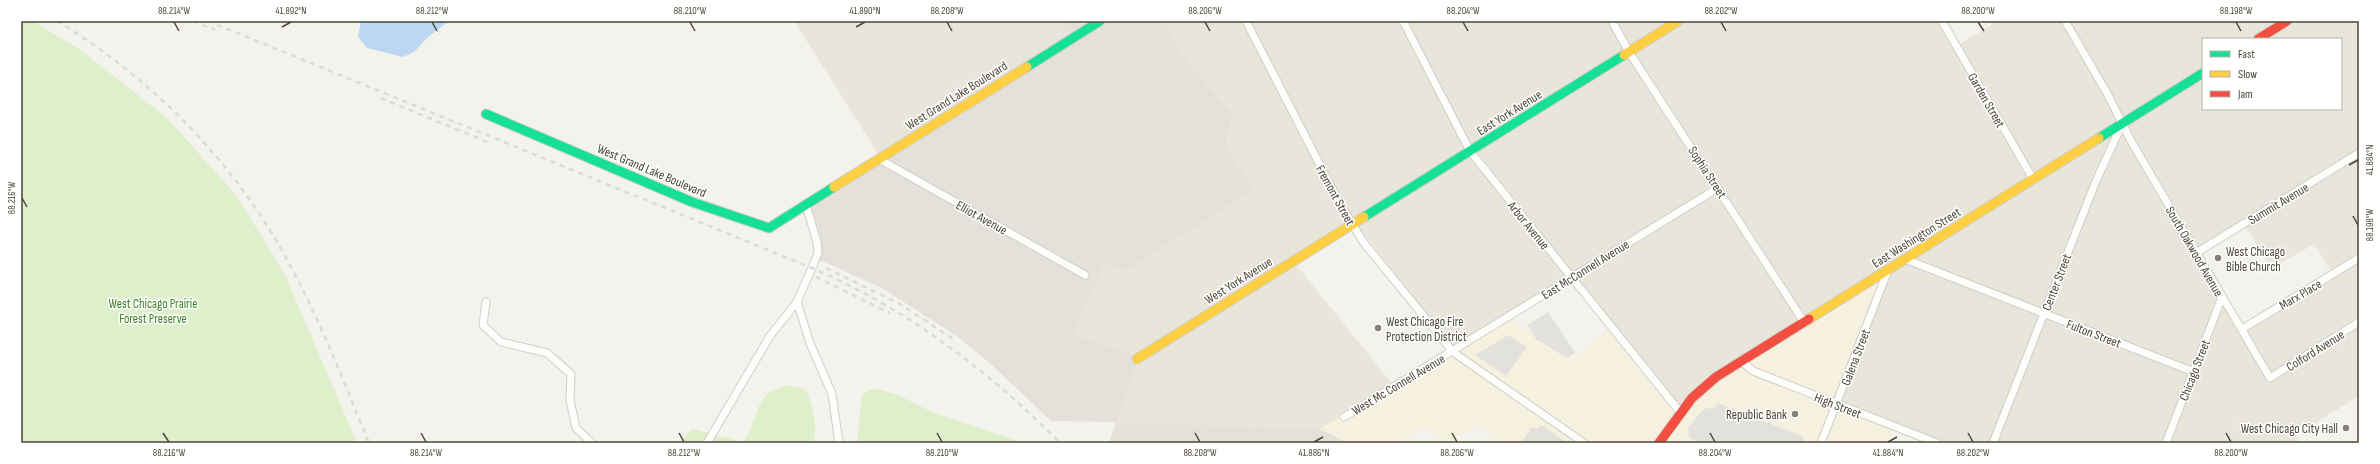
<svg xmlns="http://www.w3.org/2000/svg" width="2380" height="464" viewBox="0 0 2380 464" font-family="'Sofia Sans Condensed',sans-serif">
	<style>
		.residential { fill: #e8e5da }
		.commercial { fill: #f6f0df }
		.industrial { fill: #e4e1db }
		.green { fill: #ddefcb }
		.parking { fill: #e3e1dc }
		.water { fill: #bbd7f4 }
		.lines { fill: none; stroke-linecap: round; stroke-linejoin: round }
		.street-casing { stroke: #d0cec9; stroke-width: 9 }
		.fast-casing { stroke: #d3d0c3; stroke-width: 11 }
		.slow-casing { stroke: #d3d0c3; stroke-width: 11 }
		.jam-casing { stroke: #d3d0c3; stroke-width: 11 }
		.street { stroke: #fdfdfc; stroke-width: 7 }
		.fast { stroke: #16e098; stroke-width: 9 }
		.slow { stroke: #ffcf43; stroke-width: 9 }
		.jam { stroke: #f24e42; stroke-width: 9 }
		.rail { stroke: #dadad9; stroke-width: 2.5; stroke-dasharray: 5 5; stroke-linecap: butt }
		.ticks { fill: none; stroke: #4b4637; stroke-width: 1.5 }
		.poi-dot { fill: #868277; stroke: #fff; stroke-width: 1.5 }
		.labels { text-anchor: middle; stroke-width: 3; stroke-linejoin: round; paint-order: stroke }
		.street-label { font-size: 13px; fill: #4b4637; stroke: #fff }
		.poi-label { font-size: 13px; fill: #4b4637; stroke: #fff; text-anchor: start }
		.park-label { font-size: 13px; fill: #3e8324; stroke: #fff }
		.neatline { fill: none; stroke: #4b4637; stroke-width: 1.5 }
		.ticks-label { font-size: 10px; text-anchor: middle; fill: #4b4637 }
	</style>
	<rect width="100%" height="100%" fill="#f3f2ed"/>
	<g class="residential">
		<path d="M794,21H1059L1069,37L879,155Z"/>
		<path d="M1164,21H1243L1348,223L1136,355L1073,334L1105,263L1225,146L1233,115L1184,57Z"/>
		<path d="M1249,21H1671L1353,220Z"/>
		<path d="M1684,21H1937L2028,179L1805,318L1634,53Z"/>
		<path d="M1998,21H2062L2119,123L2034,177L1958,45Z"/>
		<path d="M2068,21H2280L2251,39H2203V69L2124,119Z"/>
		<path d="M2293,21H2359V319L2272,373L2244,325L2331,272L2314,244L2271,269L2246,227L2201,253L2127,125L2203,77V109H2341V39H2264Z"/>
		<path d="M1628,56L1715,187L1453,348L1356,224Z"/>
		<path d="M2122,129L2267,377V384L2359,327V396L2296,435L2300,443H1946L1841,402L1892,270Z"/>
		<path d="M1717,190L1801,322L1680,408L1575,277Z"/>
		<path d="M1295,263L1393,385L1320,429L1117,422L1138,361Z"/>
	</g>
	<g class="commercial">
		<path d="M1884,275L1835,401L1756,370L1745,362Z"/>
		<path d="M1511,318L1570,361L1610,327L1677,412L1656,443H1589L1457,351Z"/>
		<path d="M1453,354L1582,443H1503L1477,426L1447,443L1423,427L1396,443H1348L1320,429Z"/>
		<path d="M1741,365L1834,406L1819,443H1697L1669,433L1709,385Z"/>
		<path d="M1838,407L1893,429L1887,443H1823Z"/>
		<path d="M1666,434L1691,443H1659Z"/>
	</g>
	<g class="industrial">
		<path d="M1059,21H1095L1069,37Z"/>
		<path d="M1108,21H1164L1184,57L1233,115L1225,146L1253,190L1126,270L1105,263L1073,334L1136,355L1138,361L1117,422L1320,429L1348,443H1109L1116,422L1051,421L993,366L958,337L882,288L820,260L821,239L811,206Z"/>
	</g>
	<g class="green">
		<path d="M21,21H33L82,51L167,118L237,196L286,277L357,443H21Z"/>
		<path d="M787,385L805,389C813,405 818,427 813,443H678L692,429L743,442C755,428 754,404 770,392C774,389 782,387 787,385Z"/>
		<path d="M874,388L898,395L932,412L1024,443H857L862,395Z"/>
	</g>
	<g class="parking">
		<path d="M1548,312L1575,353L1567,358L1536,339L1527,325Z"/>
		<path d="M1509,335L1527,347L1506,376L1475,355Z"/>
		<path d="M1718,403L1804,437L1802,443H1701L1689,438L1688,428L1701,412L1705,408L1714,409Z"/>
		<path d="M1541,425L1568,443H1521L1531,428H1538Z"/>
	</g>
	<path class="water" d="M361,21H454L445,24L428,37L414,52L403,57L367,48L358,37Z"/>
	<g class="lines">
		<g class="street-casing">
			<g id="street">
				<path d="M1246,21L1341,206L1364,243L1453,352L1584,443"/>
				<path d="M1403,21L1470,151L1680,412"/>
				<path d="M1612,21L1629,52L1804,322"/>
				<path d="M1942,21L2033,179"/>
				<path d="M2065,21L2107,93L2131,141L2270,378L2359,322"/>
				<path d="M879,159L1085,275"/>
				<path d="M2196,253L2359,153"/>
				<path d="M1905,259L2194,372"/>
				<path d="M486,302L483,325L501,342L547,353L571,374L570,400L576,428L592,443"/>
				<path d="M797,302L810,343L832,394L839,443"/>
				<path d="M2242,329L2359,258"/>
				<path d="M1741,361L1753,371L1937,443"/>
				<path d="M1344,417L1718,188"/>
				<path d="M707,443L770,336L797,302L814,263L818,253L817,242L806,205"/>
				<path d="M1821,443L1888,270"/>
				<path d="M1993,443L2096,181L2122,124"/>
				<path d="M2166,443L2222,297"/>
			</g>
		</g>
		<g class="fast-casing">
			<g id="fast">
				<path d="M1027,67L1100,21"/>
				<path d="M486,114L692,202L769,228L834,187"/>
				<path d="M2099,138L2203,73"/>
				<path d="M1364,217L1624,55"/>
			</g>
		</g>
		<g class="slow-casing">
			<g id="slow">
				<path d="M1624,55L1678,21"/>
				<path d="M834,187L1027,67"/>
				<path d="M1809,319L2099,138"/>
				<path d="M1137,359L1364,217"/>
			</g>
		</g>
		<g class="jam-casing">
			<g id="jam">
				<path d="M2258,39L2287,21"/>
				<path d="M1659,443L1692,398L1716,377L1809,319"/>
			</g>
		</g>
		<use href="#street" class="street"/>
		<use href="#fast" class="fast"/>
		<use href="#slow" class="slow"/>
		<use href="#jam" class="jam"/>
		<g class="rail">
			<path d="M57,21C156,81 239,167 292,269C322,325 345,385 369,443"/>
			<path d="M193,21L215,30"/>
			<path d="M208,21L812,268C907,309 988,370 1060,443"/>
			<path d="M381,98L492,144"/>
			<path d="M826,268L900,304L956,341"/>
			<path d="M816,277L890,313"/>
		</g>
	</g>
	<path class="ticks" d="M174,22L179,31M432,22L437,31M690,22L695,31M947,22L952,31M1205,22L1210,31M1463,22L1468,31M1721,22L1726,31M1978,22L1984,31M2236,22L2241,31M282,27L291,22M856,27L865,22M2349,165L2358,160M22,198L27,207M2353,216L2358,225M163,433L169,442M421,433L426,442M679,433L684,442M937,433L942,442M1195,433L1200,442M1452,433L1457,442M1710,433L1715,442M1968,433L1973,442M2226,433L2231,442M1314,442L1323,437M1888,442L1897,437"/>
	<g class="poi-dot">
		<circle cx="2218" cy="258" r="4"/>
		<circle cx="1378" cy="328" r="4"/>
		<circle cx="1795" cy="414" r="4"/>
		<circle cx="2346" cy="428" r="4"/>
	</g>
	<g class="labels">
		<g class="street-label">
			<text transform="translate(956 95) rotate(-32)" y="5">West Grand Lake Boulevard</text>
			<text transform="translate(1987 100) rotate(60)" y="5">Garden Street</text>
			<text transform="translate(1509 112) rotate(-32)" y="5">East York Avenue</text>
			<text transform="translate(652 170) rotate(23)" y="5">West Grand Lake Boulevard</text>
			<text transform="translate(1708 172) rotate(57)" y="5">Sophia Street</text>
			<text transform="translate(1336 195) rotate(61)" y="5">Fremont Street</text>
			<text transform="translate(2278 203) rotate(-31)" y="5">Summit Avenue</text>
			<text transform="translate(982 217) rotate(29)" y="5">Elliot Avenue</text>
			<text transform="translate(1529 225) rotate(51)" y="5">Arbor Avenue</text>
			<text transform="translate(1916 237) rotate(-32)" y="5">East Washington Street</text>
			<text transform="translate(2195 251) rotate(60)" y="5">South Oakwood Avenue</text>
			<text transform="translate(1585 269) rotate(-32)" y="5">East McConnell Avenue</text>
			<text transform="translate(1238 280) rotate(-32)" y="5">West York Avenue</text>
			<text transform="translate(2056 282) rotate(-69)" y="5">Center Street</text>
			<text transform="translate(2300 294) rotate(-31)" y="5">Marx Place</text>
			<text transform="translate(2094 333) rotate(21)" y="5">Fulton Street</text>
			<text transform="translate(2315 350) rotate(-32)" y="5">Colford Avenue</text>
			<text transform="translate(1855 357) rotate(-69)" y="5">Galena Street</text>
			<text transform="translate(2194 370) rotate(-69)" y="5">Chicago Street</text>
			<text transform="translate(1398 384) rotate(-31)" y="5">West Mc Connell Avenue</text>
			<text transform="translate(1838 405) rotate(21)" y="5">High Street</text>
		</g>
		<g class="poi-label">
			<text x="2226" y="256">West Chicago<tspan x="2226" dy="15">Bible Church</tspan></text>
			<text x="1386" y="326">West Chicago Fire<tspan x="1386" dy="15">Protection District</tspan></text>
			<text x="1787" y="419" text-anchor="end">Republic Bank</text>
			<text x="2338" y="433" text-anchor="end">West Chicago City Hall</text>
		</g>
		<g class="park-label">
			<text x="153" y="308">West Chicago Prairie<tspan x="153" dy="15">Forest Preserve</tspan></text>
		</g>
	</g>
	<rect width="2380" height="464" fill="none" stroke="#ffffff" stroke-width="44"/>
	<rect x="2202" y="38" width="140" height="72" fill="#ffffff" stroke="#b7b5af"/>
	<rect x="2210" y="51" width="20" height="6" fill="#16e098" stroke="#b7b5af"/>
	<text x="2238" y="58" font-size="12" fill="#4b4637">Fast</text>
	<rect x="2210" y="71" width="20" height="6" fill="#ffcf43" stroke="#b7b5af"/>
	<text x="2238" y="78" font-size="12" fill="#4b4637">Slow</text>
	<rect x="2210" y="91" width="20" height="6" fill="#f24e42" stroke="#b7b5af"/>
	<text x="2238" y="98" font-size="12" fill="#4b4637">Jam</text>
	<rect x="22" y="22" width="2336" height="420" class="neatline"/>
	<g class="ticks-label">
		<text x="174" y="14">88.214°W</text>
		<text x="291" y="14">41.892°N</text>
		<text x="432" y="14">88.212°W</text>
		<text x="690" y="14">88.210°W</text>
		<text x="865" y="14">41.890°N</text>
		<text x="947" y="14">88.208°W</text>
		<text x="1205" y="14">88.206°W</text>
		<text x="1463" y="14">88.204°W</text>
		<text x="1721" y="14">88.202°W</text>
		<text x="1978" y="14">88.200°W</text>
		<text x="2236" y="14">88.198°W</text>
		<text transform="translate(2369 160) rotate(-90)" y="4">41.884°N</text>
		<text transform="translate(11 198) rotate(-90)" y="4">88.216°W</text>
		<text transform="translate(2369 225) rotate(-90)" y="4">88.198°W</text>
		<text x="169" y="456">88.216°W</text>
		<text x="426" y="456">88.214°W</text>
		<text x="684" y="456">88.212°W</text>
		<text x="942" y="456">88.210°W</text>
		<text x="1200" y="456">88.208°W</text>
		<text x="1314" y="456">41.886°N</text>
		<text x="1457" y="456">88.206°W</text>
		<text x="1715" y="456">88.204°W</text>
		<text x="1888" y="456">41.884°N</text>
		<text x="1973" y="456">88.202°W</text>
		<text x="2231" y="456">88.200°W</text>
	</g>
</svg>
